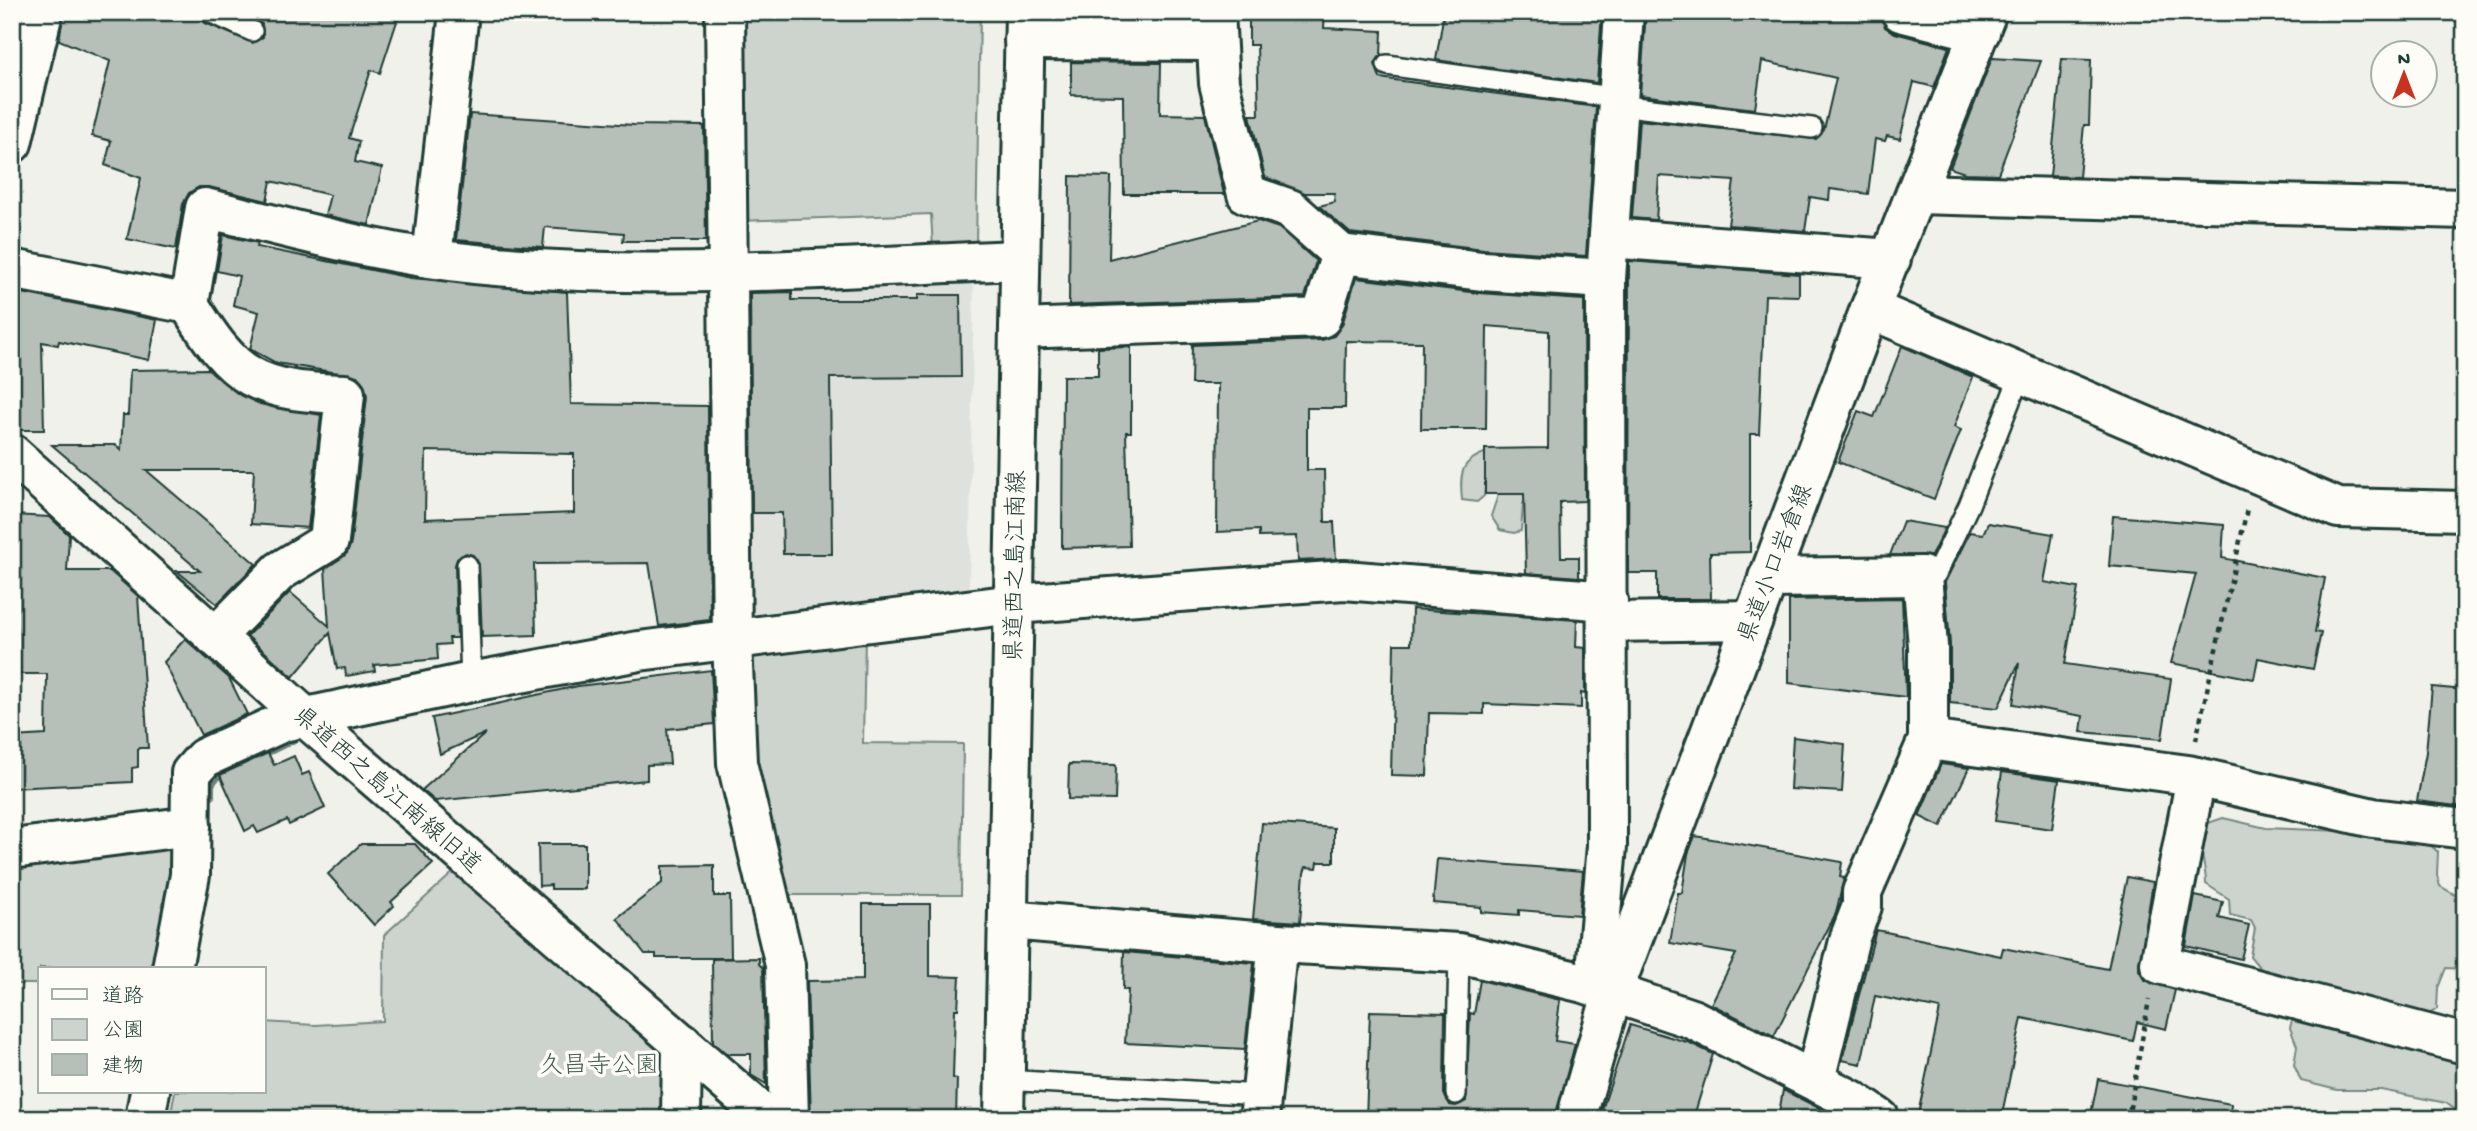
<svg xmlns="http://www.w3.org/2000/svg" width="2477" height="1131" viewBox="0 0 2477 1131" font-family="'Gochi Hand','Klee One',sans-serif">
	<style>
		.built { fill: #dfe2dc }
		.green { fill: #cdd3cd; stroke: #768880; stroke-width: 2 }
		.lines { fill: none; stroke-linecap: round; stroke-linejoin: round }
		.stream { stroke: #6c8077; stroke-width: 10 }
		.building { fill: #b6bfb8; stroke: #1f3d34; stroke-width: 2; fill-rule: evenodd }
		.lane-casing { stroke: #1f3d34; stroke-width: 24 }
		.street-casing { stroke: #1f3d34; stroke-width: 44 }
		.secondary-casing { stroke: #1f3d34; stroke-width: 44 }
		.path { stroke: #1f3d34; stroke-width: 4.5; stroke-dasharray: 5 5; stroke-linecap: butt }
		.lane { stroke: #fdfcf7; stroke-width: 19 }
		.street { stroke: #fdfcf7; stroke-width: 38 }
		.secondary { stroke: #fdfcf7; stroke-width: 38 }
		.labels { text-anchor: middle; stroke-width: 7; stroke-linejoin: round; paint-order: stroke }
		.street-label { font-size: 24px; fill: #1f3d34; stroke: #fdfcf7 }
		.park-label { font-size: 24px; fill: #425b53; stroke: #fdfcf7 }
	</style>
	<rect width="100%" height="100%" fill="#f0f1eb"/>
	<filter id="ink" filterUnits="userSpaceOnUse"><feTurbulence type="fractalNoise" baseFrequency=".0143" numOctaves="2"/><feDisplacementMap in="SourceGraphic" scale="14" xChannelSelector="R" yChannelSelector="G"/><feConvolveMatrix kernelMatrix="1 2 1 2 8 2 1 2 1" color-interpolation-filters="sRGB"/></filter>
	<g filter="url(#ink)">
		<path class="built" d="M974,270L969,594L743,624L739,287Z"/>
		<g class="green">
			<path d="M737,12H980L976,246L933,248L931,214L740,221Z"/>
			<path d="M1492,450H1520L1526,499L1523,504L1521,531L1514,533L1500,530L1491,516L1498,495V480L1486,477L1484,496L1477,502L1462,500C1459,469 1462,460 1492,450Z"/>
			<path d="M865,636L863,743L963,744L961,895H775L745,760L743,651Z"/>
			<path d="M2223,818L2266,828L2342,831L2429,844L2438,852L2437,875L2440,886L2459,897L2465,920V969L2446,968L2438,988L2437,1009L2423,1018L2280,981L2259,967L2250,956L2255,928L2251,920L2230,915L2229,899L2206,884C2206,858 2194,850 2208,823Z"/>
			<path d="M172,839L182,850L161,968H40V984H12V859Z"/>
			<path d="M458,868L668,1051V1119H170L175,1091H264V1022L315,1025L383,1021L384,935Z"/>
			<path d="M2295,1008L2465,1055V1117L2446,1103L2381,1090H2337L2301,1081L2294,1065L2297,1046L2290,1028Z"/>
		</g>
		<g class="lines">
			<path class="stream" d="M210,796V784L215,777L298,736"/>
		</g>
		<g class="building">
			<path d="M64,12H198L205,23L253,43L263,37L262,24L240,12H400L380,73L371,70L349,138L359,141L355,162L382,168L369,225L325,215L330,195L271,181L267,201L209,187H199L189,193L183,204L176,249L127,239L141,178L105,165L111,141L92,136L110,61L59,40Z"/>
			<path d="M1249,12H1325L1324,28L1382,31L1381,55L1375,64L1380,78L1596,107L1586,256L1484,249L1350,233L1319,206L1335,202L1334,193H1305L1265,177L1250,115H1259L1257,45H1249Z"/>
			<path d="M1444,12H1602L1597,83L1436,60Z"/>
			<path d="M1646,12H1880L1885,27L1895,33L1949,47L1934,87L1914,82L1900,139L1887,136L1885,141L1875,139L1868,194L1830,189L1829,200L1810,197L1805,231L1728,225L1734,181L1659,176L1656,220L1632,218L1639,120L1816,139L1824,130L1836,78L1762,61L1755,109L1640,95Z"/>
			<path d="M1992,58L2041,61L1998,174L1965,173L1950,168Z"/>
			<path d="M2062,59L2091,60L2089,125H2084L2079,177L2050,176Z"/>
			<path d="M1071,62L1161,63L1160,114L1205,115L1224,194H1124L1123,96L1071,95Z"/>
			<path d="M470,114L634,125L704,126L706,241H623L624,233L545,227L543,247L456,240Z"/>
			<path d="M1070,176L1111,177L1109,259L1258,221L1279,228L1316,261L1305,297L1069,305Z"/>
			<path d="M223,235L258,243L257,247L411,278L567,292L571,404L708,406L710,620L659,626L649,563L534,564L536,635L482,637L479,564L473,555L466,553L457,559L455,565L457,638H449L450,644L437,645L438,659L374,665L375,671L346,676L345,668L337,669L330,633L293,677L247,636L290,592L329,626L325,569L347,553L351,543L367,396L364,384L357,376L276,363L250,349L259,312L233,305L239,276L217,271ZM426,451L574,454V513L425,519Z"/>
			<path d="M1629,261L1799,274V296L1765,295L1759,434H1750V552L1710,553L1711,599H1657V573H1628Z"/>
			<path d="M1356,278L1479,293L1584,300L1585,501L1560,502L1561,557H1579V577L1526,573L1524,494H1485V449L1548,448L1549,331L1487,326L1486,429H1421L1422,342L1346,341L1345,408H1307V470H1324L1325,522H1334L1336,559L1298,561L1297,536L1259,537V530L1217,532L1218,384H1191L1192,345L1322,340L1334,336L1342,325Z"/>
			<path d="M792,292V300H917V295H960L961,377L830,378L832,554H783L782,513H752L750,293Z"/>
			<path d="M22,293L157,320L149,360L59,341L58,345L42,342L44,430H17L12,339Z"/>
			<path d="M1902,346L1973,377L1954,427L1961,430L1934,499L1838,462L1858,411L1874,417Z"/>
			<path d="M1131,347V432H1126L1129,546L1062,548L1063,376H1098V348Z"/>
			<path d="M208,369L238,394L260,404L321,415L308,528L251,524L254,470H146L256,564L217,604L177,571H200L52,445H116L121,450L123,415H128L130,370Z"/>
			<path d="M12,515L50,517L69,535L67,571H110L138,596L148,748H138V767L132,768V782L12,788V737L46,735L47,674H12Z"/>
			<path d="M2113,516L2224,525L2222,558L2325,578L2315,632L2321,633L2313,669L2258,658L2254,679L2171,663L2196,574L2109,566Z"/>
			<path d="M1903,521L1945,528L1931,556L1890,555Z"/>
			<path d="M1988,523L2053,534L2044,582L2078,588L2065,664L2171,679L2162,739L2081,732L2083,716L2013,704L2019,663L1998,708L1950,703V644L1945,582L1970,532L1983,534Z"/>
			<path d="M1902,598L1906,697L1789,683V600Z"/>
			<path d="M1412,609L1577,620L1576,647L1585,648V694L1581,693V708L1484,704V714L1429,713L1427,776L1391,775L1394,644H1411Z"/>
			<path d="M185,639L229,678L247,714L201,735L164,662Z"/>
			<path d="M711,670L714,724L667,729L670,764L647,765V780L435,801L422,790L486,733L440,754L432,718L578,686Z"/>
			<path d="M2432,687L2465,690V807L2417,801L2426,752Z"/>
			<path d="M1793,737L1845,744L1842,792L1790,789Z"/>
			<path d="M268,753L274,765L294,756L302,775L309,772L325,808L289,825L287,820L258,833L254,826L245,831L220,775Z"/>
			<path d="M1069,764L1116,765L1115,800L1068,799Z"/>
			<path d="M1941,764L1969,768L1941,827L1919,816Z"/>
			<path d="M2002,772L2059,780L2052,829L1995,821Z"/>
			<path d="M1262,823L1334,828V862H1318L1317,868L1306,867L1304,873L1300,922L1253,919Z"/>
			<path d="M1695,836L1842,862L1840,877L1844,878L1836,913L1774,1036L1711,1004L1736,954L1670,943L1678,893H1682L1688,854Z"/>
			<path d="M361,844H415L433,864L391,902L394,906L374,925L328,874Z"/>
			<path d="M538,844H585V889H551V885L539,886Z"/>
			<path d="M1437,859L1583,871L1579,915L1519,910V915L1481,912V907L1433,903Z"/>
			<path d="M714,865V896H730L731,958H656V954H645L617,918L662,883V866Z"/>
			<path d="M2127,877L2153,882L2139,970L2145,980L2175,990L2166,1029L2137,1022L2133,1041L2022,1018L2001,1119H1917L1940,1009L1875,996L1861,1064L1842,1060L1876,930L2001,956L2003,948L2108,969Z"/>
			<path d="M2195,896L2223,902L2219,918L2249,925L2241,959L2186,946Z"/>
			<path d="M863,904H930V976L960,977L958,1009H955L953,1078L957,1079L956,1119H811L807,981L863,980Z"/>
			<path d="M1124,952L1254,963L1245,1049L1125,1043L1128,990H1123Z"/>
			<path d="M759,958V964L763,968L766,1084L751,1075V1054H727L713,1042L712,959Z"/>
			<path d="M1480,980L1560,1000L1555,1041L1575,1044L1555,1119H1366L1370,1011L1445,1013L1444,1094L1450,1105L1456,1106L1466,1101L1470,1013L1474,1014Z"/>
			<path d="M1630,1025L1690,1043L1713,1054L1693,1119H1599Z"/>
			<path d="M2098,1079L2231,1104L2230,1119H2090Z"/>
			<path d="M1783,1090L1841,1119H1778Z"/>
		</g>
		<g class="lines">
			<g class="lane-casing">
				<g id="lane">
					<path d="M210,12L252,31"/>
					<path d="M1387,65L1618,98"/>
					<path d="M1618,105L1812,128"/>
					<path d="M467,565L471,682"/>
					<path d="M1922,576L1936,574L1969,505L2021,373"/>
					<path d="M1005,1080L1261,1095"/>
					<path d="M1456,1094L1459,953"/>
				</g>
			</g>
			<g class="street-casing">
				<g id="street">
					<path d="M725,12L732,640L737,763L785,965L789,1119"/>
					<path d="M1215,12L1219,83L1247,194L1290,209L1341,254L1482,271L1606,279"/>
					<path d="M1901,12L1980,32"/>
					<path d="M1024,40L1214,41"/>
					<path d="M12,143L43,12"/>
					<path d="M1916,194L2465,209"/>
					<path d="M1609,238L1891,259"/>
					<path d="M432,258L459,12"/>
					<path d="M12,269L189,304C235,380 256,391 345,394L329,541L280,571L215,637"/>
					<path d="M189,304L205,208C294,229 383,255 475,264C655,282 839,267 1020,260"/>
					<path d="M1870,309L2338,508L2465,511"/>
					<path d="M1019,329L1321,318L1341,254"/>
					<path d="M12,454L306,718L769,1119"/>
					<path d="M1768,578L1922,576L1928,646V740L1862,892V906L1850,937L1815,1080"/>
					<path d="M1608,622L1752,620"/>
					<path d="M1928,740L2188,775L2373,818L2465,829"/>
					<path d="M2196,777L2160,964L2465,1044"/>
					<path d="M12,849L191,826"/>
					<path d="M1008,920L1278,943L1459,953L1584,983L1692,1019L1852,1100L1880,1119"/>
					<path d="M172,968L190,875L191,773L204,758L283,722L471,682L639,651L1014,604L1344,580L1608,601"/>
					<path d="M1613,991L1597,959L1607,846L1606,279L1624,12"/>
					<path d="M145,1119L150,1091"/>
					<path d="M681,1119L682,1043"/>
					<path d="M1259,1119L1278,943"/>
				</g>
			</g>
			<g class="secondary-casing">
				<g id="secondary">
					<path d="M1004,1119L1025,12"/>
					<path d="M1576,1119L1613,991L1870,309L1987,12"/>
				</g>
			</g>
			<g class="path">
				<path d="M2196,740L2247,509"/>
				<path d="M2128,1119L2149,1000"/>
			</g>
			<use href="#lane" class="lane"/>
			<use href="#street" class="street"/>
			<use href="#secondary" class="secondary"/>
		</g>
	</g>
	<g class="labels">
		<g class="street-label">
			<text transform="translate(1774 563) rotate(-69)" y="8">県道小口岩倉線</text>
			<text transform="translate(1014 566) rotate(-89)" y="8">県道西之島江南線</text>
			<text transform="translate(388 789) rotate(41)" y="8">県道西之島江南線旧道</text>
		</g>
		<g class="park-label">
			<text x="599" y="1072">久昌寺公園</text>
		</g>
	</g>
	<rect width="2477" height="1131" fill="none" stroke="#fdfcf7" stroke-width="42"/>
	<rect x="21" y="21" width="2435" height="1089" fill="none" stroke="#1f3d34" stroke-width="2.5" filter="url(#ink)"/>
	<rect x="38" y="967" width="228" height="126" fill="#fdfcf7" stroke="#a4b0a9" stroke-width="2"/>
	<rect x="52" y="989" width="35" height="10" fill="#fdfcf7" stroke="#a4b0a9" stroke-width="2"/>
	<text x="102" y="1002" font-size="21" fill="#1f3d34">道路</text>
	<rect x="52" y="1019" width="35" height="21" fill="#cdd3cd" stroke="#a4b0a9" stroke-width="2"/>
	<text x="102" y="1036" font-size="21" fill="#1f3d34">公園</text>
	<rect x="52" y="1054" width="35" height="21" fill="#b6bfb8" stroke="#a4b0a9" stroke-width="2"/>
	<text x="102" y="1072" font-size="21" fill="#1f3d34">建物</text>
	<g transform="translate(2404 74)"><circle r="33" fill="#fdfcf7" stroke="#a4b0a9" stroke-width="2"/>
	<path d="M0-5L12 26L0 18L-12 26Z" fill="#c8321e"/>
	<text y="-10" font-size="19" font-weight="bold" text-anchor="middle" fill="#1f3d34">N</text>
	</g>
</svg>
